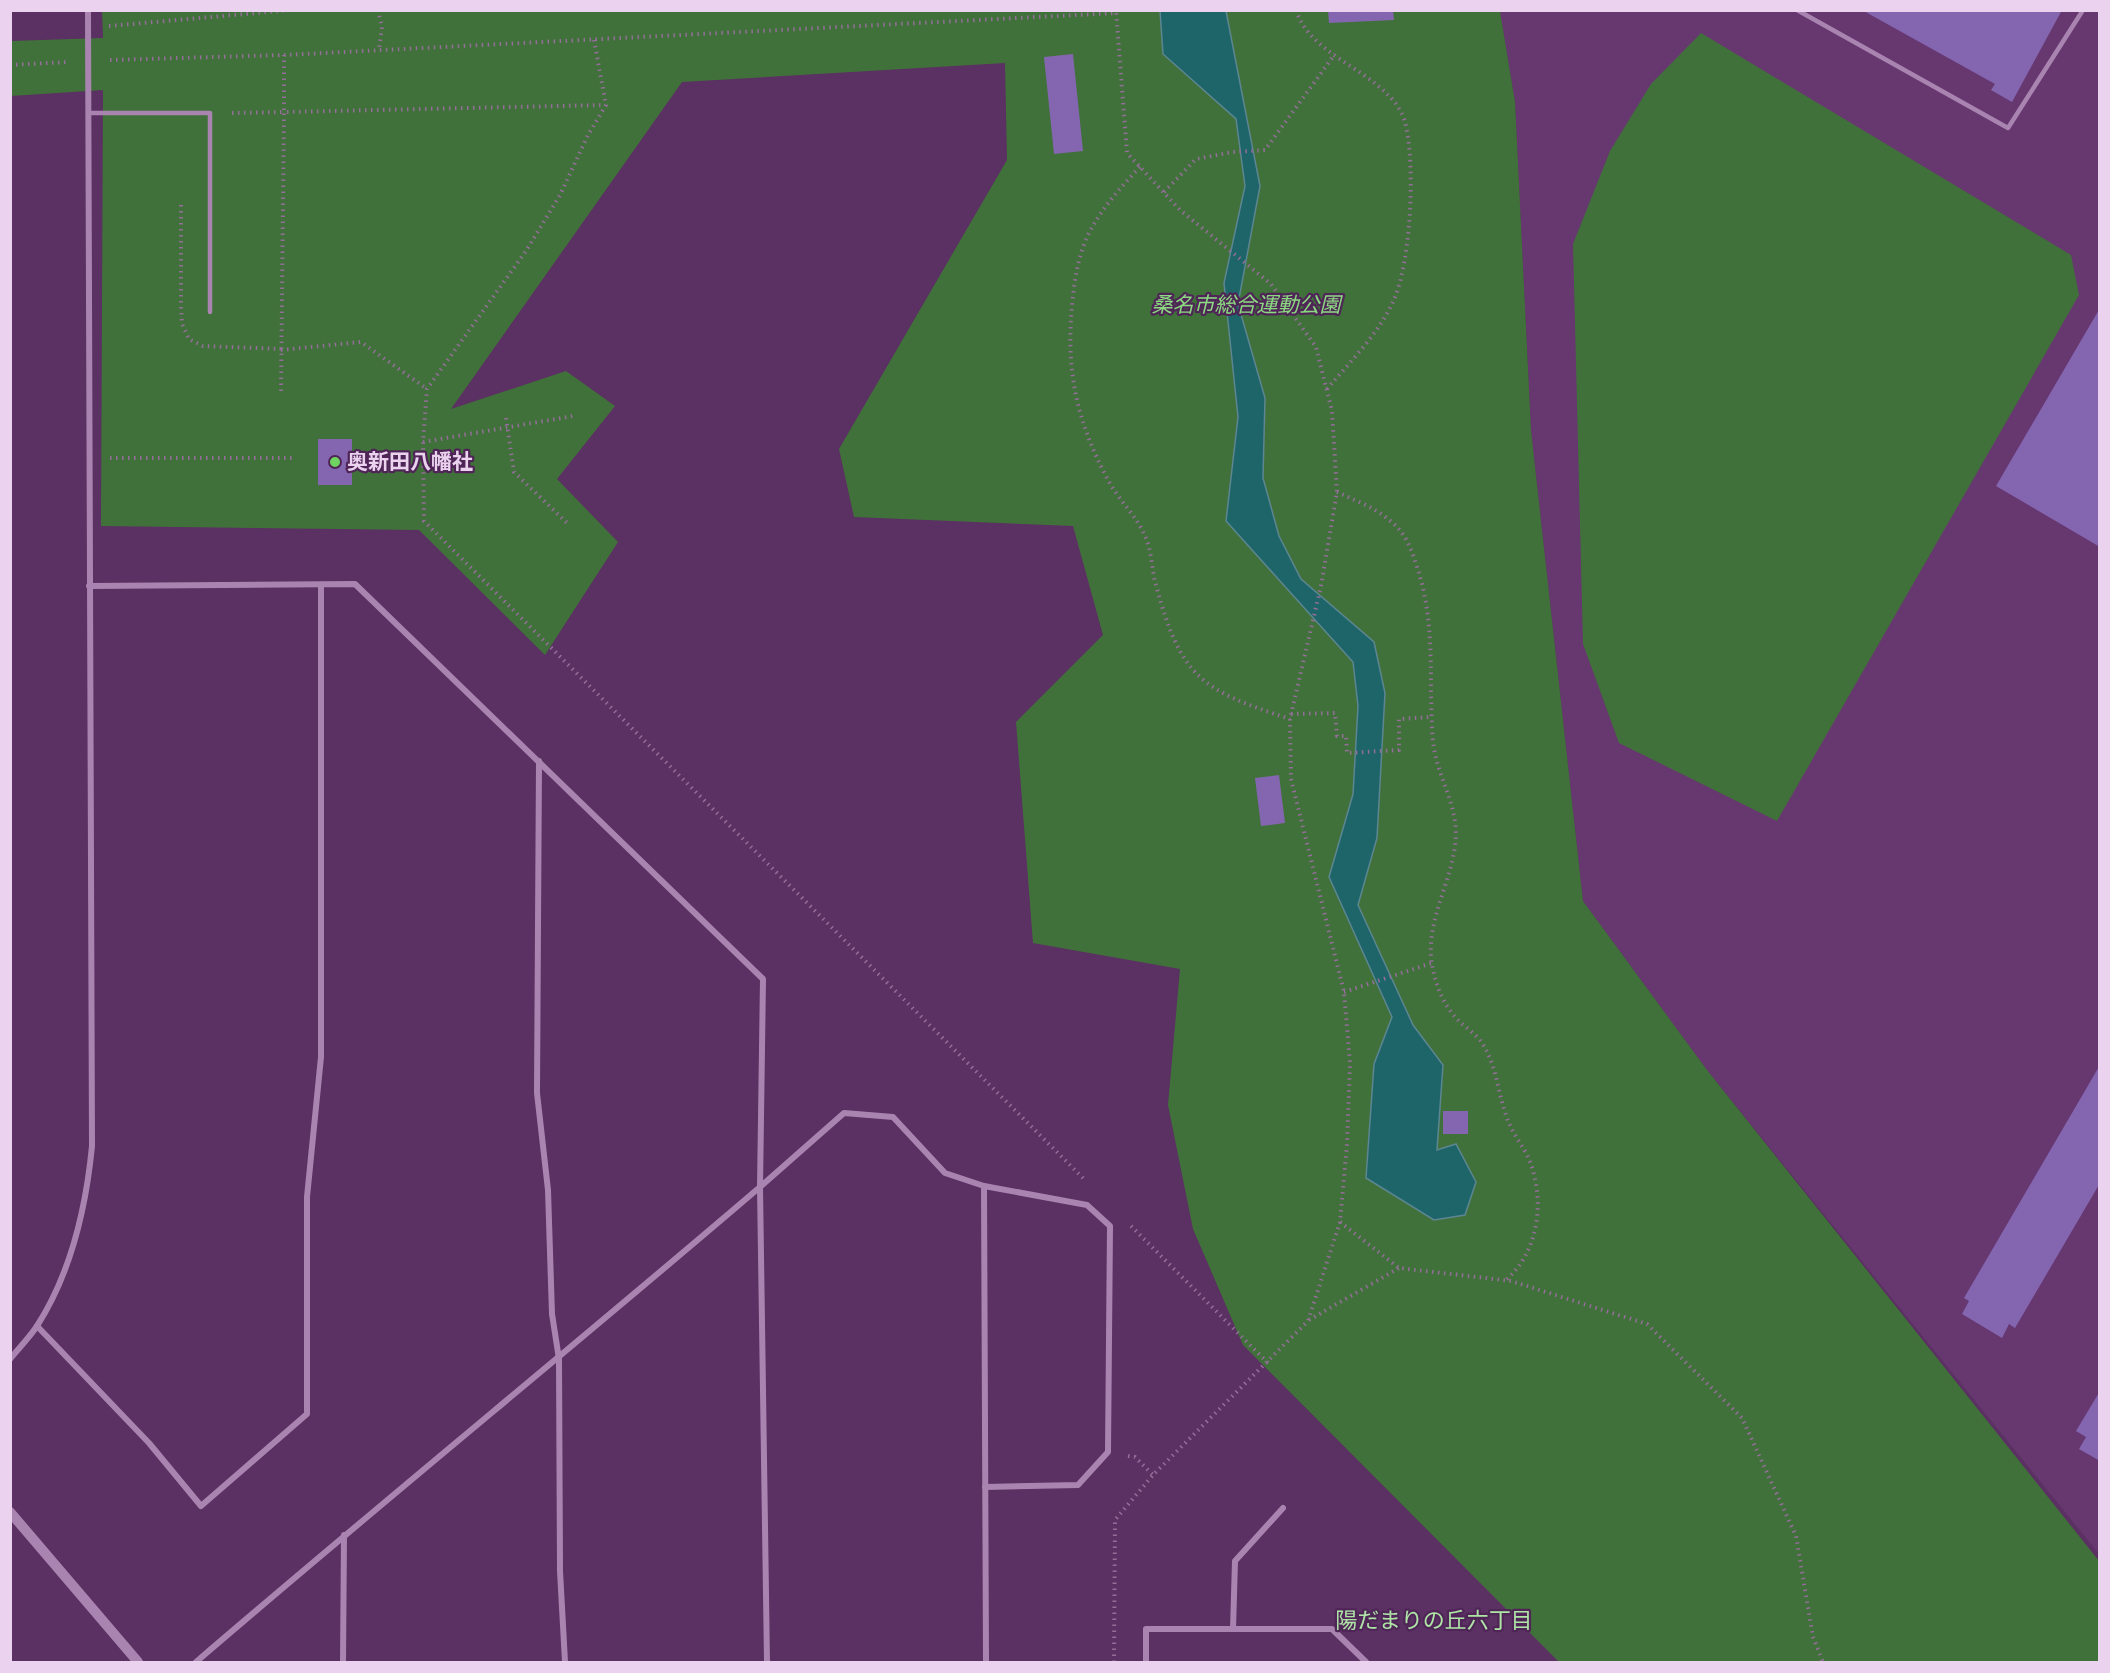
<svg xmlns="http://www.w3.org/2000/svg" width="2110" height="1673" viewBox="0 0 2110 1673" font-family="'PT Serif','Noto Sans JP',serif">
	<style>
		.built { fill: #673770 }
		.green { fill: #41713a }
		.water { fill: #1e656a; stroke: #5c8692; stroke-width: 1.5 }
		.building { fill: #8466b0 }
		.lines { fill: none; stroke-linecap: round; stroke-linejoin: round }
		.path { stroke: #926e98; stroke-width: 4; stroke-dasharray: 1.5 4.5; stroke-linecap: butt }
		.service { stroke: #aa84b1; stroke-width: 4.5 }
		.minor { stroke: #aa84b1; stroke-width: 6 }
		.tertiary { stroke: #aa84b1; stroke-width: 10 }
		.poi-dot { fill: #6ed360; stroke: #4f2557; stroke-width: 2 }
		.labels { text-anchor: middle; stroke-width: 4.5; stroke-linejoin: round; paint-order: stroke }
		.park-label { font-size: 21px; font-style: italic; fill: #8bd980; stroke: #4f2557 }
		.poi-label { font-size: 21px; font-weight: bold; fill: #ebd2ef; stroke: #4f2557; text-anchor: start }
		.neighbourhood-label { font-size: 22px; fill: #afe4a7; stroke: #4f2557 }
	</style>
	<rect width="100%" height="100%" fill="#5b3062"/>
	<path class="built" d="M1500,11H2099V1554L1707,1070L1583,901L1531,430L1515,102Z"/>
	<g class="green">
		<path d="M102,11H1500L1515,102L1531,430L1583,901L1707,1070L2099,1561V1662H1559L1243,1345L1193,1229L1168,1105L1180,969L1033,943L1016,722L1103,635L1073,526L854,517L839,449L1007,160L1005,63L682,82L451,409L566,371L615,406L557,479L618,542L545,655L419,530L101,526L103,90L11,96V41L103,38Z"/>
		<path d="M1701,33L2071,255L2079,295L1777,821L1619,743L1583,644L1573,244L1610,151L1651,84Z"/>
	</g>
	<path class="water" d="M1160,11H1226L1260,186L1238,304L1265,398L1263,478L1279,536L1301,579L1374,642L1385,693L1377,838L1358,905L1413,1025L1443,1065L1437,1150L1456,1144L1476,1182L1465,1215L1434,1220L1366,1178L1374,1064L1392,1017L1329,877L1353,794L1358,706L1353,662L1226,521L1238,417L1224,283L1245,186L1236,119L1163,54Z"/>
	<g class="building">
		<path d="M1328,10H1393L1394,20L1329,23Z"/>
		<path d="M1862,10H2062L2012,102L1991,90L1995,84Z"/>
		<path d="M1073,54L1083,151L1054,154L1044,57Z"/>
		<path d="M2100,308V547L1996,486Z"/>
		<rect x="318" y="439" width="34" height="46"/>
		<path d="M1279,775L1285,823L1261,826L1255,778Z"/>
		<path d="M2100,1065V1183L2015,1328L2009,1324L2002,1338L1962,1314L1969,1301L1964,1298Z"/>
		<rect x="1443" y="1111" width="25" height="23"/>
		<path d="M2100,1391V1461L2079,1449L2086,1437L2076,1431Z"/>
	</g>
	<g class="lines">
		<g class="path">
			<path d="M378,10L382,27L379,50"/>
			<path d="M1296,10C1309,51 1361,66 1388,95C1395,101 1403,113 1405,122C1416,164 1411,263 1393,302C1378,334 1350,362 1327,389"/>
			<path d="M109,26L291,10"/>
			<path d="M594,40L606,105L588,135L560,195L526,251L427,389L423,442L424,521L1086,1181"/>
			<path d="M110,60L284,55L1116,13"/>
			<path d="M10,65L67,62"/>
			<path d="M232,113L284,112V55"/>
			<path d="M1140,167C1120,188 1101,209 1088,235C1079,254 1075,276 1073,296C1065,366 1075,418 1108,480C1119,501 1139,518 1147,541C1152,555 1152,571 1156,585C1181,678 1201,690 1290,719"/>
			<path d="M1164,192L1196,159L1233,152L1265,150L1335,54"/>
			<path d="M181,205V306L182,324L189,339L203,346L281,349"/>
			<path d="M281,350L361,342L427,389"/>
			<path d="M281,391L284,112L605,105"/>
			<path d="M506,418L514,472L567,523"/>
			<path d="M423,442L573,416"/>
			<path d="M110,458H295"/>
			<path d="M1337,492C1354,500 1374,507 1389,520C1403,530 1410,545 1415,561C1431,605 1431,649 1431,695C1432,714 1431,735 1435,754C1442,786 1460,811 1455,846C1450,885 1425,924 1432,965C1436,986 1443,1005 1459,1021C1466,1028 1476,1034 1482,1043C1497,1066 1497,1090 1506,1115C1511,1132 1522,1144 1529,1159C1545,1199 1540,1250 1506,1280"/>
			<path d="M1291,714L1335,713L1337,736H1346L1347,753L1399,750V719L1432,717"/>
			<path d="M1344,992L1432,963"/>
			<path d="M1340,1222L1399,1268L1511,1281L1647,1324L1742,1418L1796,1536L1813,1637L1823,1662"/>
			<path d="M1131,1226L1268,1363"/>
			<path d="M1309,1320L1399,1268"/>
			<path d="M1128,1456L1135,1457L1153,1475"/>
			<path d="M1114,1662L1115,1520L1153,1475L1308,1321L1340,1222L1347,1144L1350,1063L1344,992L1291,779L1290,719L1321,586L1337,492L1332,411L1316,347L1271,284L1180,210L1127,153L1116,10"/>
		</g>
		<g class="service">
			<path d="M1797,10L2008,128L2083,10"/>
			<path d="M88,113H210V312"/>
		</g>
		<g class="minor">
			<path d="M89,586L355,584L763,979L760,1187L844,1113L893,1117L945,1173L984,1186L986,1662"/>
			<path d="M539,761L537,1093L548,1190L552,1314L559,1359L560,1571L565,1662"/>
			<path d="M984,1186L1087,1205L1110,1226L1108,1452L1078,1485L985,1487"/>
			<path d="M760,1187L767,1662"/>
			<path d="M37,1326L149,1443L201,1506L307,1414V1197L321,1057V585"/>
			<path d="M10,1359C19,1348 29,1338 37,1326C71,1273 86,1208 92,1146L88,10"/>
			<path d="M1233,1629L1235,1561L1283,1508"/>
			<path d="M196,1662C382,1502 573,1347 760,1187"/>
			<path d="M343,1662L344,1535"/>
			<path d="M1146,1662V1629H1332L1366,1662"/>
		</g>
		<path class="tertiary" d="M10,1512L138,1662"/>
	</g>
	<circle class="poi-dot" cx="335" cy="462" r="6"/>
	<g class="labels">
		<g class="park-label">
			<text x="1246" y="312">桑名市総合運動公園</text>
		</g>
		<g class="poi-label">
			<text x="347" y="469">奥新田八幡社</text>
		</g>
		<g class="neighbourhood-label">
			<text x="1434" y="1628">陽だまりの丘六丁目</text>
		</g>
	</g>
	<rect width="2110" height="1673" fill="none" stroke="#ebd2ef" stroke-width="24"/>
</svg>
